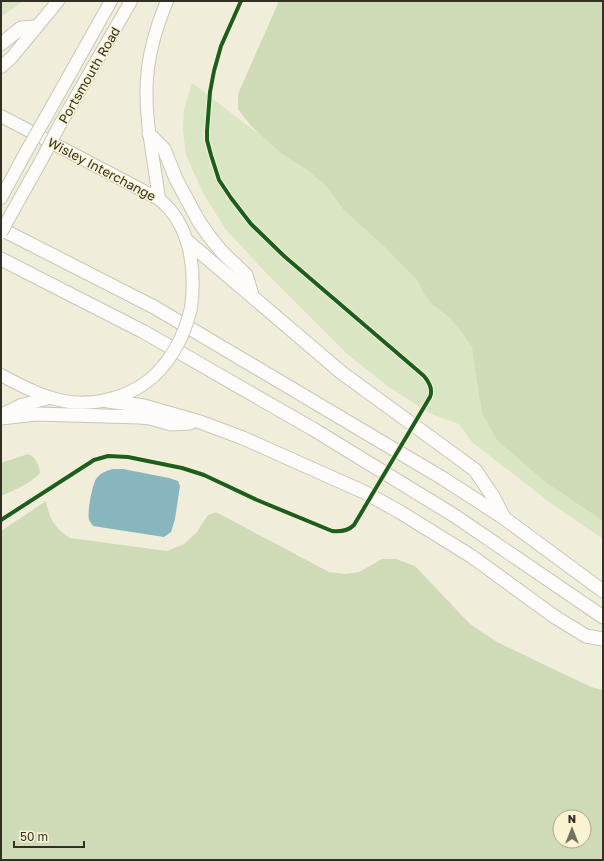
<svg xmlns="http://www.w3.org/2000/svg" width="604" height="861" viewBox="0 0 604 861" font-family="'Golos Text',sans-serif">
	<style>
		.green { fill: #d9e5c3 }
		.forest { fill: #cfdbb7; fill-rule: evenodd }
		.water { fill: #87b6bf }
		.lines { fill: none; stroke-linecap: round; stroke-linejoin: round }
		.trunk-casing { stroke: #c9c6b7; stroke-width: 14 }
		.motorway-casing { stroke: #c9c6b7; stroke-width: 15 }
		.trunk { stroke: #fdfcfa; stroke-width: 12 }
		.motorway { stroke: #fdfcfa; stroke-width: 13 }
		.trunk-bridge-casing { stroke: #c9c6b7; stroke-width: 14; stroke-linecap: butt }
		.trunk-bridge { stroke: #fdfcfa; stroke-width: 12 }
		.cycleway-casing { stroke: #faf3d2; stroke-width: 6 }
		.cycleway { stroke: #1b5e20; stroke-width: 4 }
		.labels { text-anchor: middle; stroke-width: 3; stroke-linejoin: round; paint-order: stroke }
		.street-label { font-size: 13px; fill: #323023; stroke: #faf3d2 }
	</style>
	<rect width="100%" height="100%" fill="#f1eddb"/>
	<g class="green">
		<path d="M1,1H23L1,17Z"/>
		<path d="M192,83L252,129L416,238L603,370V539L552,504L472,442L459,424L431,414L389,387L347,354L272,279L226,230L203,193L186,155L183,130L184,109Z"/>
	</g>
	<g class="forest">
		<path d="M279,1H603V521L543,480L497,440L482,413L472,347L461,331L449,317L432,304L425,295L418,281L386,248L343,209L327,187L309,171L281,153L251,126L238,109V94Z"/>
		<path d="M28,454C36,457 39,465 40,473C29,484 15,490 1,496V463Z"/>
		<path d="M46,501C49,518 55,529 70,538L167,551L184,544L196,533L208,515L216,512L329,572L345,574L359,572L382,559H396L415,566L470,624L497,642L591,687L603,690V860H1V531ZM560,817H584V841H560Z"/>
	</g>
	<path class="water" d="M113,469H123L169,478L178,481L180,486L175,519L171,532L164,537L93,526C92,524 90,522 89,520C87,512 92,486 96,479C100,473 106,471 113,469Z"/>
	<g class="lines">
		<g class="trunk-casing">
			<g id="trunk">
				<path d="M1,67L12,57L58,1"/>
				<path d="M1,116L159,199C191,225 196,269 191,308"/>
				<path d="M43,122L111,1"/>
				<path d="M58,128L131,1"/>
				<path d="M1,198L26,152"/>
				<path d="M159,199C154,159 144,118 147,78C149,51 157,25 167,1"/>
				<path d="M9,218L42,159"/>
				<path d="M1,375C16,383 32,392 49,397C88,411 138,398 164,365"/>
				<path d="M1,415L21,405L50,398"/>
			</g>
		</g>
		<g class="motorway-casing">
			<g id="motorway">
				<path d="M1,44L21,28L36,27"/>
				<path d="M149,134L164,149L176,179L198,220L209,236L222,252L246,275L252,295"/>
				<path d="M1,229L154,307L444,479L504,518L603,591"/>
				<path d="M187,241L342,373L445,448L475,470L494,498L503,516"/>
				<path d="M1,259L144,332L313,429L455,516L603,617"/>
				<path d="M108,401L144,406L200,422L243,438L364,492L400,512L471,556L555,617L586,636L603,639"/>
				<path d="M1,418L36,414L140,417L150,418L171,424L190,423"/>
			</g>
		</g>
		<use href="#trunk" class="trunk"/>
		<use href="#motorway" class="motorway"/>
		<g class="trunk-bridge-casing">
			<g id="trunk-bridge">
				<path d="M26,152L43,122"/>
				<path d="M42,159L58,128"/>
				<path d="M1,233L9,218"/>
				<path d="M164,365C178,348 186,329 191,308"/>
			</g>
		</g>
		<use href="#trunk-bridge" class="trunk-bridge"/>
		<g class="cycleway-casing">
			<path id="cycleway" d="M1,520L94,460L108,456L128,457L182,468L204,475L257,500L332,531C341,532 348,531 354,525L430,397C433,390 429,382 424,376L284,256L251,224L231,198L219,180L211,155L207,140V131L210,92L214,71L221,46L241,1"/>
		</g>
		<use href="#cycleway" class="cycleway"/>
	</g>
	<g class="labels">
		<g class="street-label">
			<text transform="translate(89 75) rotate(-60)" y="5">Portsmouth Road</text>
			<text transform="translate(102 169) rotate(28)" y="5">Wisley Interchange</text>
		</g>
	</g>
	<rect width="604" height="861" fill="none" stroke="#323023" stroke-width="4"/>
	<g transform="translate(572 829)"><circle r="19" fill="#faf3d2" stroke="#aaa58c"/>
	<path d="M0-3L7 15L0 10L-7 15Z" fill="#757263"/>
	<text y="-6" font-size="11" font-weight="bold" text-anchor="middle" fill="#323023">N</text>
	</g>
	<path d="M14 841v6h70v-6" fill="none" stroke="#323023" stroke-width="2"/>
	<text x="20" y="841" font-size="12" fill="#323023" stroke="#faf3d2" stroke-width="3" paint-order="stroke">50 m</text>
</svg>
